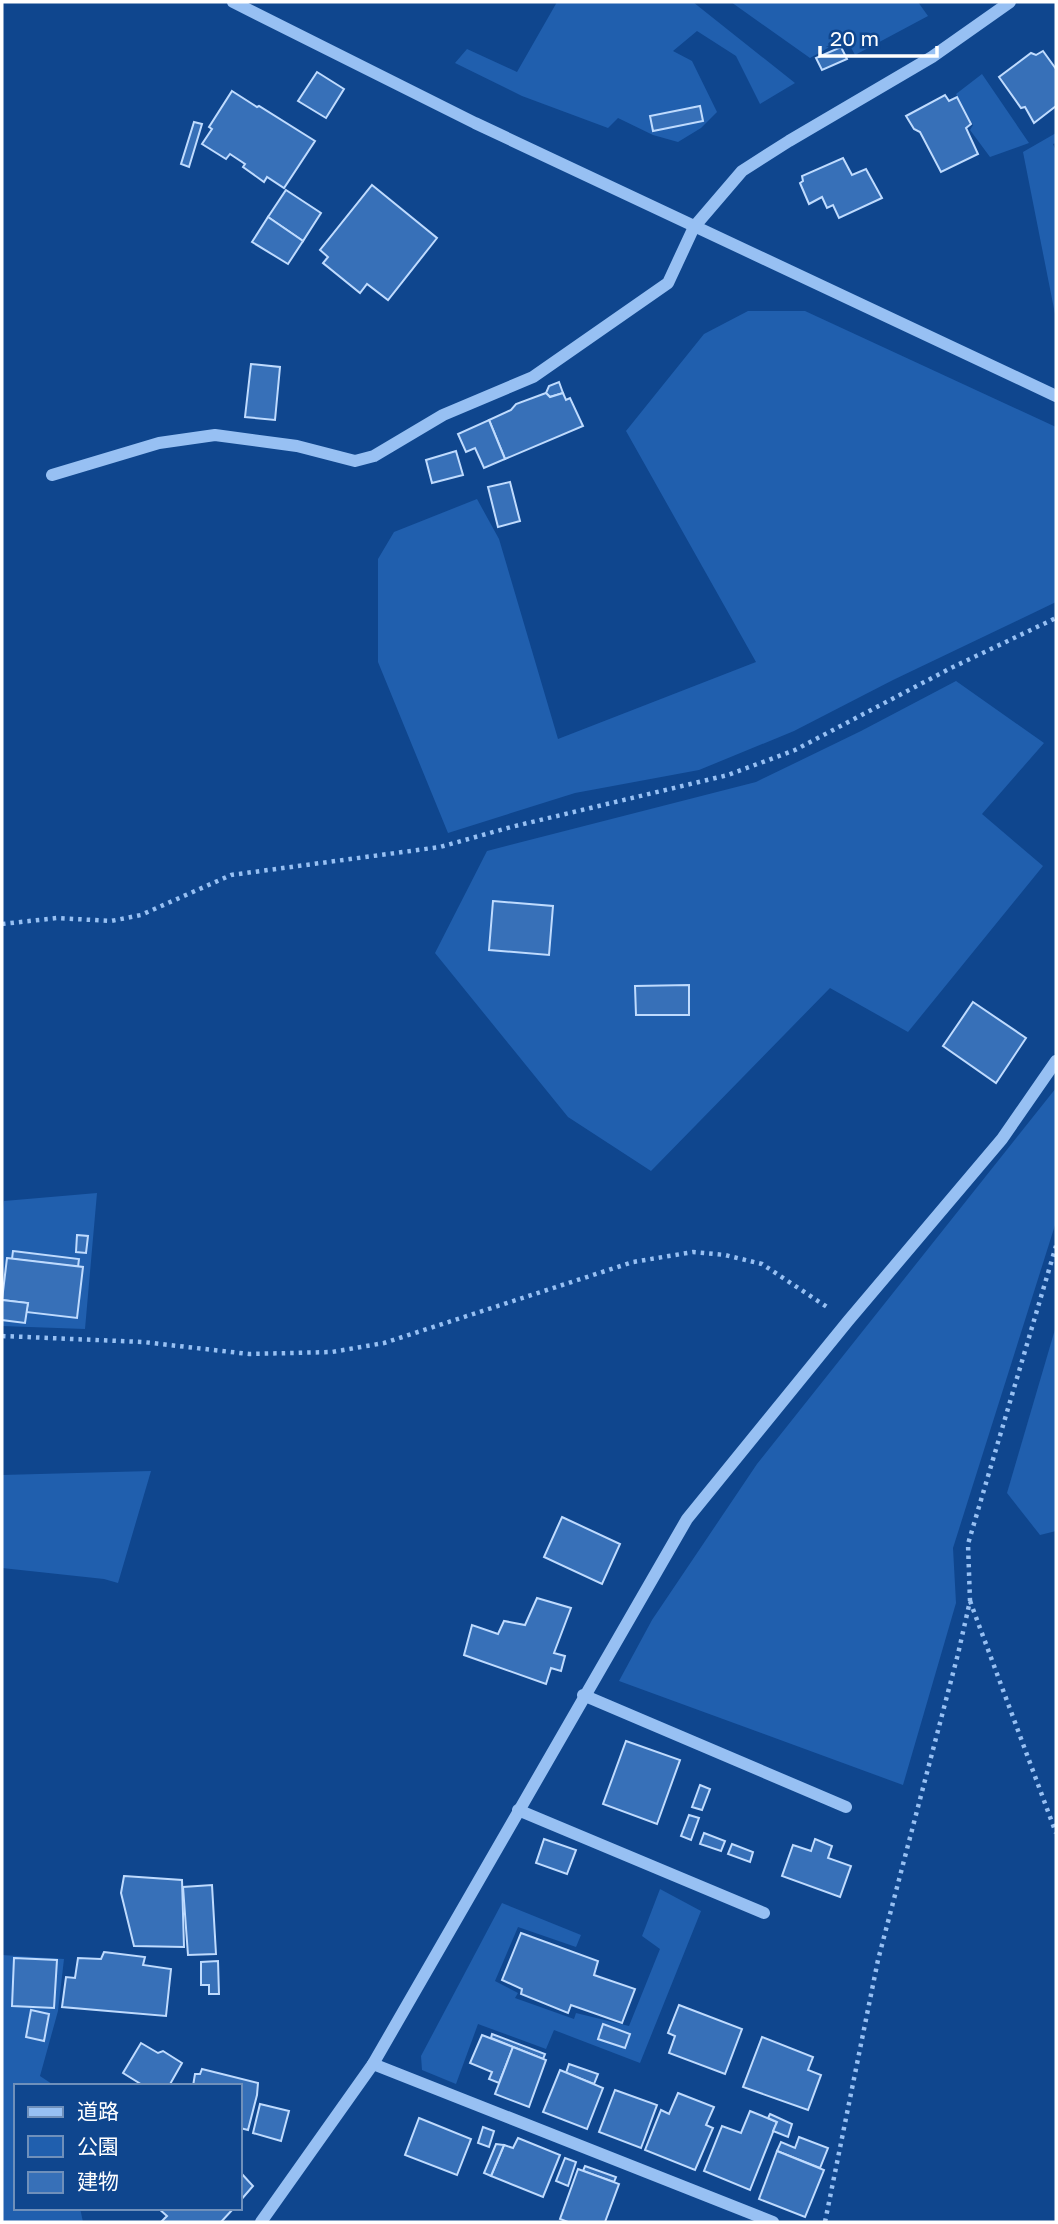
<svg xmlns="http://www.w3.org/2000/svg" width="1058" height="2224" viewBox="0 0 1058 2224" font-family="'Golos Text','Noto Sans JP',sans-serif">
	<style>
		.green { fill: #205fae; fill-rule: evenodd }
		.building { fill: #3770b8; stroke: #bfdbfe; stroke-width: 2 }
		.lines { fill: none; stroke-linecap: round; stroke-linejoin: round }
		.path { stroke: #97c0f3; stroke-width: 4.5; stroke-dasharray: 3.5 5; stroke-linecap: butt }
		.minor { stroke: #97c0f3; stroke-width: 12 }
	</style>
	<rect width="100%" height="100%" fill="#0f468e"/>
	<g class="green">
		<path d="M557,2H693L795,83L760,104L736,56L697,31L673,51L692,61L717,112L701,128L678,142L653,135L618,118L608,128L522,96L455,63L467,49L517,72Z"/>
		<path d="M731,2H918L928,16L855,55L846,38L810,58Z"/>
		<path d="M982,74L1029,143L990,157L970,130L973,125L956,94Z"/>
		<path d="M1056,133V143L1053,144L1056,151V319L1023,152Z"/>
		<path d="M748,311H805L1056,427V602L893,680L794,731L699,770L575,793L448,833L378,662V559L394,532L477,499L499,539L558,739L756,662L626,431L704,334Z"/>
		<path d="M956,681L1044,743L982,814L1043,866L908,1032L830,988L651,1171L568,1117L435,953L487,851L756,782L861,731ZM493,901L553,906L489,949ZM635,986H689V1015H636Z"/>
		<path d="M1056,1088V1222L953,1548L956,1603L903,1785L619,1681L652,1620L757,1464Z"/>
		<path d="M97,1193L85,1329L2,1326V1320L25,1323L26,1312L78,1267L79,1260L14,1251L12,1259H7L2,1300V1217L4,1201Z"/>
		<path d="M1056,1326V1531L1040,1535L1007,1493Z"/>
		<path d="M151,1471L118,1583L104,1579L2,1568V1475Z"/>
		<path d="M660,1889L701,1911L640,2063L554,2030L546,2049L478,2024L456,2084L422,2070L421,2056L502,1903L581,1935L576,1947L518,1927L495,1981L518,1993L515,1998L574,2019L576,2013L629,2026L660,1949L642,1936Z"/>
		<path d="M2,1955L64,1959L58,2011L40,2076L55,2086H16V2208H80L83,2222H2ZM14,1958L57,1961L54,2008L12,2006ZM31,2010L49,2014L44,2040L26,2037Z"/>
	</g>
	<g class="building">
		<path d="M841,47L847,59L822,70L816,58Z"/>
		<path d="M1043,51L1056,69V106L1034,123L1025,107L1021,108L999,77L1031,53L1036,55Z"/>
		<path d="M317,72L344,89L326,118L298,101Z"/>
		<path d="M232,91L257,107L259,106L315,141L284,188L267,177L264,182L243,167L245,164L230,154L226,159L202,144L212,129L209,127Z"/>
		<path d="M945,95L949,101L957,97L971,124L966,128L978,154L941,172L920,132L914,129L906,116Z"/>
		<path d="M700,106L703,121L653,131L650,116Z"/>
		<path d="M194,122L202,124L189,167L181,164Z"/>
		<path d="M843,158L852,175L866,169L882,198L839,218L833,205L827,208L822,197L809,204L800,183L803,181L802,176Z"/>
		<path d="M372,185L437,238L388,300L367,284L360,293L323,263L328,257L320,250Z"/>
		<path d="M286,190L321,213L303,241L268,217Z"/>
		<path d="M268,217L303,241L288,264L252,242Z"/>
		<path d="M251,364L280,367L275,420L245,417Z"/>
		<path d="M559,382L563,393L550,397L546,393L549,386Z"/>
		<path d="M546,393L550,397L563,393L566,400L570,398L583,426L505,459L489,420L511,410L516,404Z"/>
		<path d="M489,420L505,459L484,468L475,448L466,452L458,434Z"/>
		<path d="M456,451L463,475L432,483L426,460Z"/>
		<path d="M510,482L520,521L498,527L488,487Z"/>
		<path d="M493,901L553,906L549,955L489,950Z"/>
		<path d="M689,985V1015H636L635,986Z"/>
		<path d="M973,1002L1026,1038L996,1083L943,1046Z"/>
		<path d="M77,1235L88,1236L86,1253L76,1252Z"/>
		<path d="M13,1251L79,1259L78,1267L12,1259Z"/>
		<path d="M7,1258L83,1267L77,1318L26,1312L28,1303L2,1300Z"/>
		<path d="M2,1300L28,1303L25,1323L2,1320Z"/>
		<path d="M562,1517L620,1544L602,1584L544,1557Z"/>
		<path d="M537,1598L571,1608L554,1653L565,1656L561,1671L551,1668L546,1684L464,1655L472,1625L498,1634L504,1621L525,1625Z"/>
		<path d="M626,1741L680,1760L657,1824L603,1804Z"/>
		<path d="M700,1785L710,1789L702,1810L692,1807Z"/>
		<path d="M689,1815L699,1818L691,1840L681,1836Z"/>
		<path d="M704,1833L725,1841L721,1851L700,1844Z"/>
		<path d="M544,1839L576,1850L567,1874L536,1863Z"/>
		<path d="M815,1839L832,1846L828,1858L851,1866L840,1897L782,1876L793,1845L811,1851Z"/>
		<path d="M732,1844L753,1852L750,1862L728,1854Z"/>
		<path d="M124,1876L182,1880L184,1947L134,1946L121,1893Z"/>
		<path d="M212,1885L216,1954L188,1955L183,1887Z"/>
		<path d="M521,1933L598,1961L594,1975L635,1989L622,2023L571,2005L568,2013L521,1994L522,1989L502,1980Z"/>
		<path d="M104,1952L145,1957L143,1965L171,1969L166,2016L62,2007L66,1977L75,1978L78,1958L101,1959Z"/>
		<path d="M14,1958L57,1960L54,2008L12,2006Z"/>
		<path d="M218,1961L219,1994H209V1985H201V1962Z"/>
		<path d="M679,2005L742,2029L725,2074L669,2053L675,2036L668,2033Z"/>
		<path d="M31,2010L49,2014L44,2041L26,2037Z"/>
		<path d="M603,2024L630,2034L625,2048L598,2039Z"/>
		<path d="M492,2034L545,2054L543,2059L491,2038Z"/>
		<path d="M482,2035L513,2047L499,2083L489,2079L492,2072L470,2063Z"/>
		<path d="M762,2037L813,2057L808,2070L821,2075L808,2110L743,2087Z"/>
		<path d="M141,2043L158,2053L163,2051L182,2063L169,2086H144L123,2073Z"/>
		<path d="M513,2047L546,2060L529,2107L495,2094Z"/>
		<path d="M569,2064L598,2074L594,2084L566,2073Z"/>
		<path d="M202,2069L258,2083L257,2095L248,2130L240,2128V2086H193L195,2074H200Z"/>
		<path d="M560,2070L603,2088L587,2129L543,2112Z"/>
		<path d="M615,2090L657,2105L641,2148L599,2132Z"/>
		<path d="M678,2093L714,2107L706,2125L713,2128L695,2170L645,2150L661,2110L669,2114Z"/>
		<path d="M260,2104L289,2111L281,2141L253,2133Z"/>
		<path d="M750,2111L777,2122L750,2190L704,2171L722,2126L741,2133Z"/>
		<path d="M770,2114L792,2124L788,2137L773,2131L777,2122L768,2118Z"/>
		<path d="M419,2118L471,2139L457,2175L405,2155Z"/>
		<path d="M483,2127L494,2131L489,2147L478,2143Z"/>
		<path d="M799,2137L828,2148L820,2168L777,2151L781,2142L795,2148Z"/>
		<path d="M518,2138L560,2155L543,2197L491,2176L504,2145L513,2148Z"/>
		<path d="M496,2144L504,2145L491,2176L484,2173Z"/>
		<path d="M777,2151L824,2170L805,2217L759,2199Z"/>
		<path d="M565,2158L576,2162L568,2186L556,2181Z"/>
		<path d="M585,2166L616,2177L614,2182L583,2171Z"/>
		<path d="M578,2169L619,2184L605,2222H568L560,2219Z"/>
		<path d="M241,2173L253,2186L240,2201V2174Z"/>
		<path d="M158,2208H234L221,2222H161L167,2216Z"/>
	</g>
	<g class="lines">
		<g class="path">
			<path d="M2,924L57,918L111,921L141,915L231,875L440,847L511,827L728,775L795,750L951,668L1056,618"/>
			<path d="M2,1336L143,1342L249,1354L332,1352L384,1343L633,1262L693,1252L725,1255L762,1264L827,1307"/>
			<path d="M970,1601L1056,1833"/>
			<path d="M825,2222L878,1960L958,1654L970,1601L968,1544L1056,1246"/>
		</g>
		<g class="minor">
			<path d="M233,2L475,123L1056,396"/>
			<path d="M52,475L159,443L215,435L297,446L355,461L374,456L443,415L533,377L668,283L694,227L742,171L789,141L932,57L1010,2"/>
			<path d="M583,1695L846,1807"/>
			<path d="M518,1810L764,1913"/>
			<path d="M373,2064L773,2222"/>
			<path d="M261,2222L373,2064L687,1519L848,1321L1002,1139L1056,1061"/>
		</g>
	</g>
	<rect width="1058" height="2224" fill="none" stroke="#ffffff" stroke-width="7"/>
	<rect x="14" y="2084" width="228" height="126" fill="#0f468e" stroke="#6f90bb" stroke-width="2"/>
	<rect x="28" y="2107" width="35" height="10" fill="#97c0f3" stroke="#6f90bb" stroke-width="2"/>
	<text x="77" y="2119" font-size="21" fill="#ffffff">道路</text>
	<rect x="28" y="2136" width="35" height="21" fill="#205fae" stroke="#6f90bb" stroke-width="2"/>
	<text x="77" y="2154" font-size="21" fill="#ffffff">公園</text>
	<rect x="28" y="2172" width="35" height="21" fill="#3770b8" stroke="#6f90bb" stroke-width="2"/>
	<text x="77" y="2189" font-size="21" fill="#ffffff">建物</text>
	<path d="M820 46v10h117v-10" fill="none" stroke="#ffffff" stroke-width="3.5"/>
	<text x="830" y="46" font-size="21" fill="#ffffff" stroke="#0f468e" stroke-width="5" paint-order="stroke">20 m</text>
</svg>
